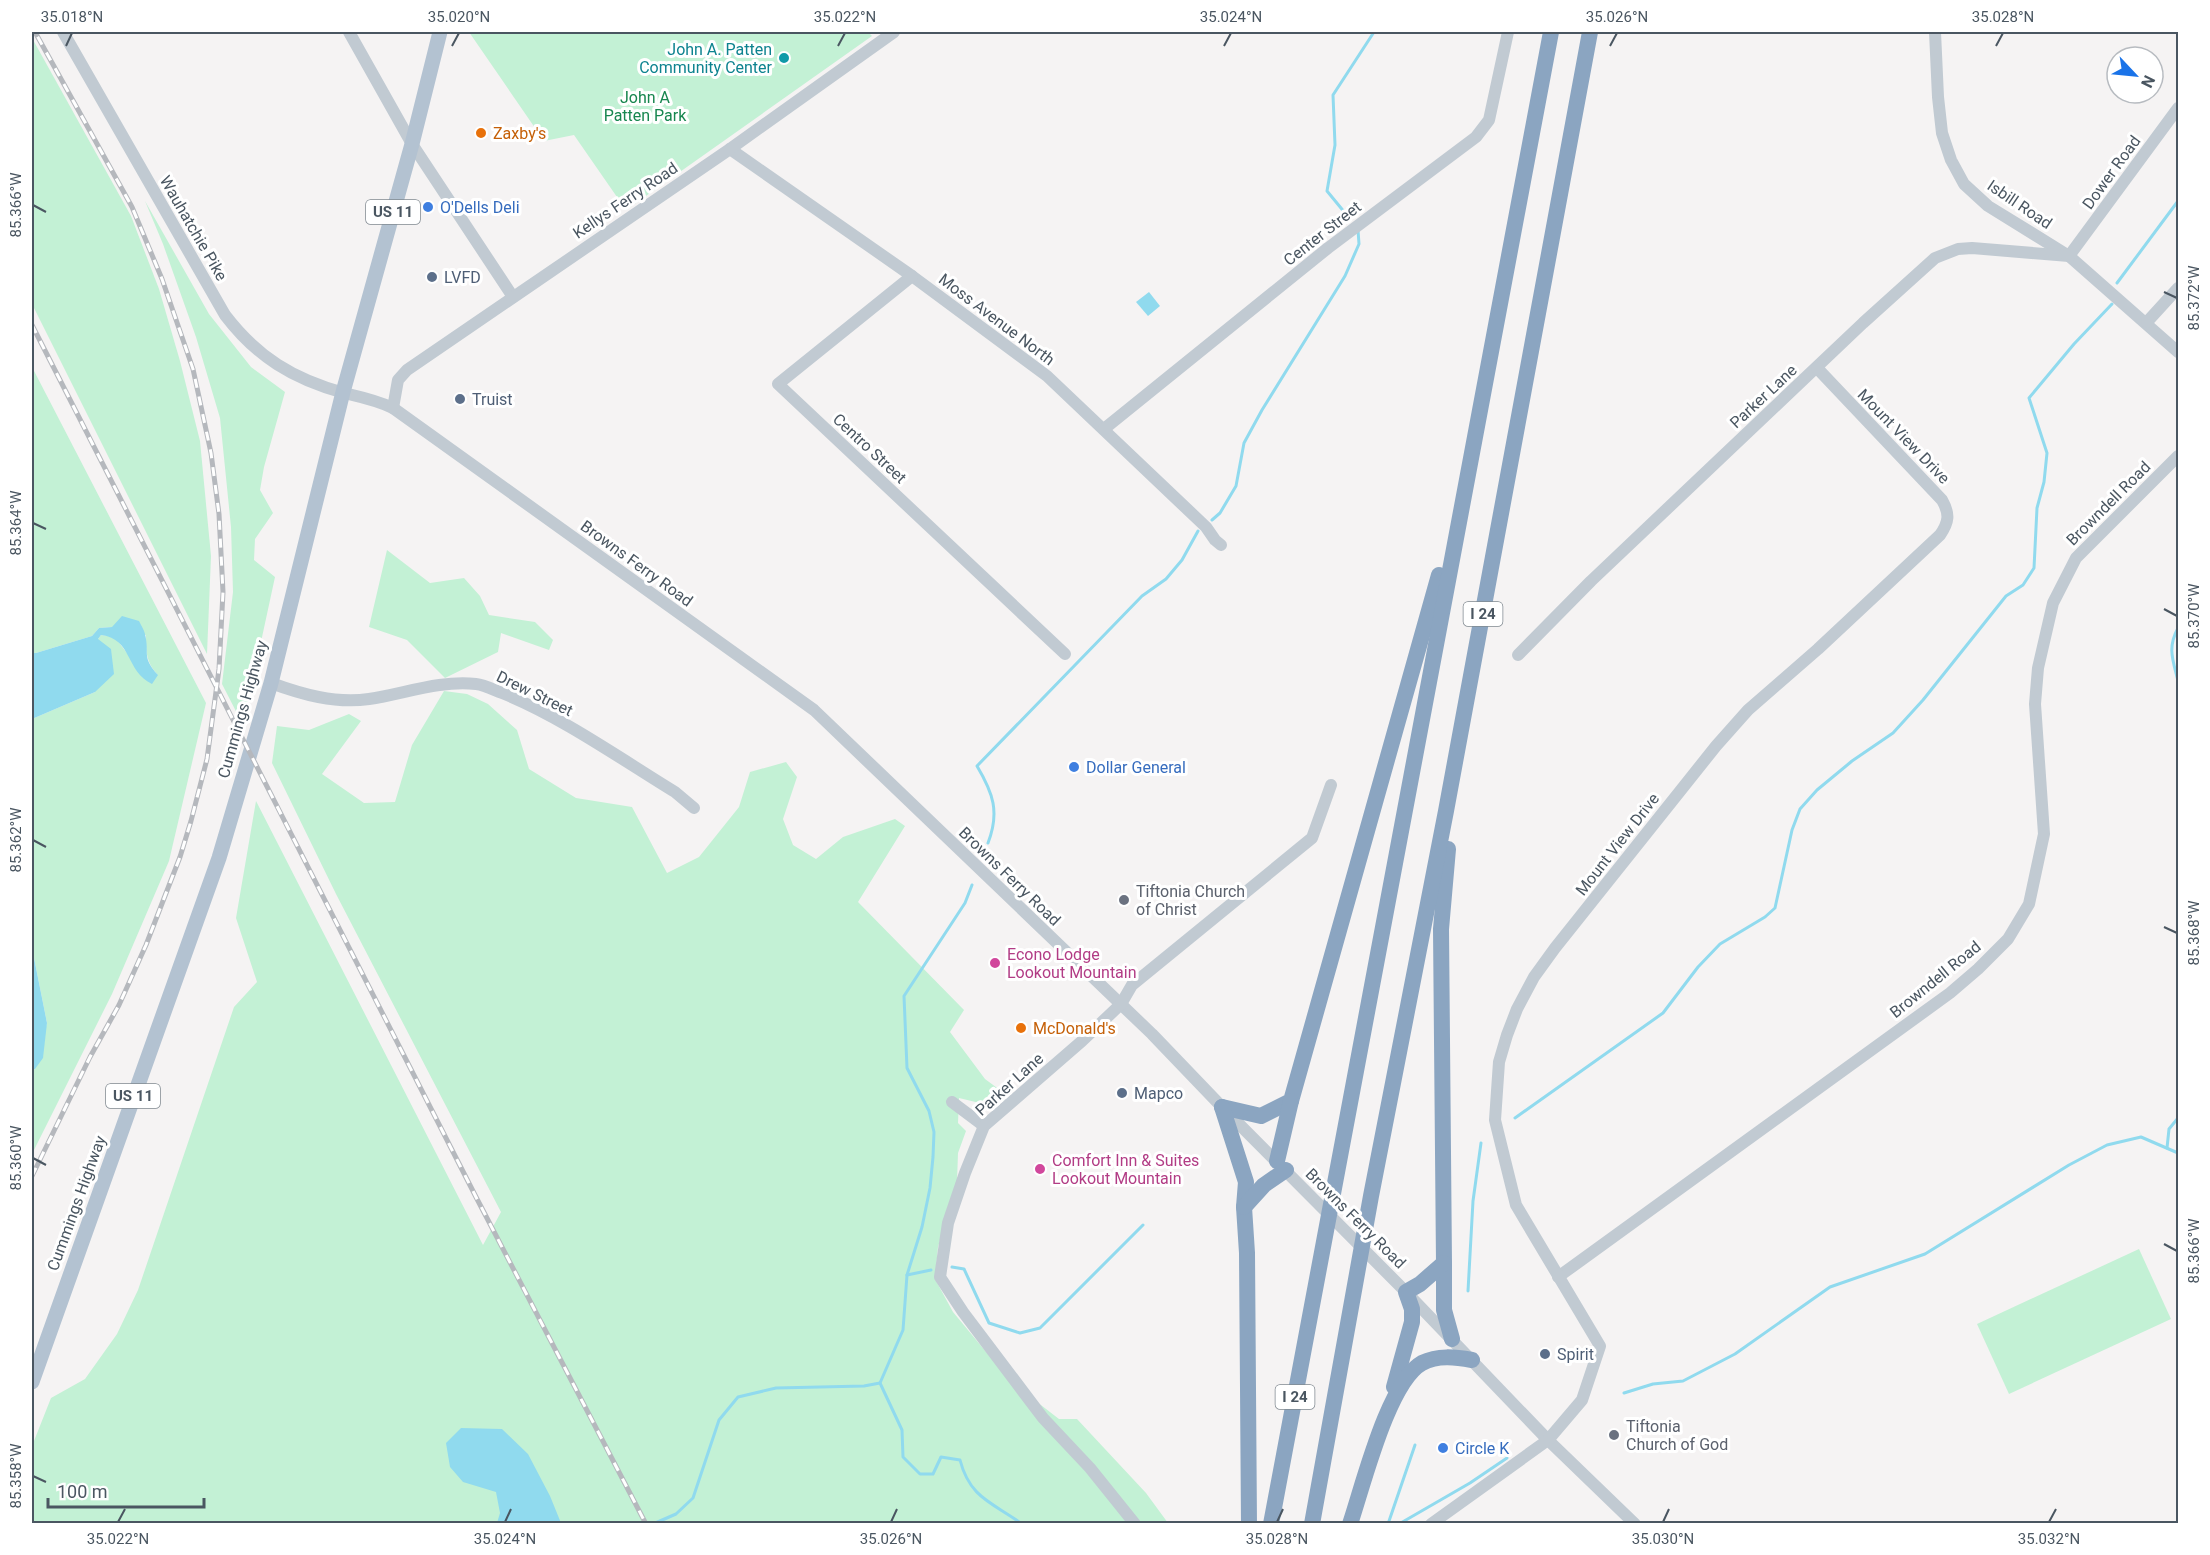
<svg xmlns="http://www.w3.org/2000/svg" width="2210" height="1555" viewBox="0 0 2210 1555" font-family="Roboto,sans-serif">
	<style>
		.green { fill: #c3f1d5 }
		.water { fill: #90daee }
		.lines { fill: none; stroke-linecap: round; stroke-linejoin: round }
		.stream { stroke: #90daee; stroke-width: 3 }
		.minor { stroke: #c1cad2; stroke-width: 12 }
		.major { stroke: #b3c2d1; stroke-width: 15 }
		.highway { stroke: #8ba5c1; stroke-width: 16 }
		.rail-casing { stroke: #b5b8bd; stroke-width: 5 }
		.rail { stroke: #fff; stroke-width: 3; stroke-dasharray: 9; stroke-linecap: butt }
		.ticks { fill: none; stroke: #4a5661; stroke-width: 2 }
		.culture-dot { fill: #0f9aa8; stroke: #fff; stroke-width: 2 }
		.food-dot { fill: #e8710a; stroke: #fff; stroke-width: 2 }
		.shop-dot { fill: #3f7fe0; stroke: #fff; stroke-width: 2 }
		.service-dot { fill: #5c6f8a; stroke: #fff; stroke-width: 2 }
		.worship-dot { fill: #6b7280; stroke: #fff; stroke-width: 2 }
		.hotel-dot { fill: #d1479c; stroke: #fff; stroke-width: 2 }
		.labels { text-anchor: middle; stroke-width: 6; stroke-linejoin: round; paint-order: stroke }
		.shield { fill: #fff; stroke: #808990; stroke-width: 1.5 }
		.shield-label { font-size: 15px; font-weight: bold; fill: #4a5661 }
		.culture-label { font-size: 16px; fill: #0d838f; stroke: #fff; text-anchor: end }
		.park-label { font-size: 16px; fill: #17864f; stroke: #fff }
		.food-label { font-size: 16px; fill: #c56008; stroke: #fff; text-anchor: start }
		.street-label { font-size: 16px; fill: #4a5661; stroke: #fff }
		.shop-label { font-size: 16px; fill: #366cbe; stroke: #fff; text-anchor: start }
		.service-label { font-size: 16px; fill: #4e5e75; stroke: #fff; text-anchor: start }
		.worship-label { font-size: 16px; fill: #5b616d; stroke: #fff; text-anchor: start }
		.hotel-label { font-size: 16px; fill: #b23c85; stroke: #fff; text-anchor: start }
		.neatline { fill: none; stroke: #4a5661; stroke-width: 2 }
		.ticks-label { font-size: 15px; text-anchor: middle; fill: #4a5661 }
	</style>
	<rect width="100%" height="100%" fill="#f5f3f3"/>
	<g class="green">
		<path d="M469,32H868L872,36L626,210L574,135L544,141Z"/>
		<path d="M32,38L131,216L159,289L180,361L200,441L211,556L207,654L32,304Z"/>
		<path d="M145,201L209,314L251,367L285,392L264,467L260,490L273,513L255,539L254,560L275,577L243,725L222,684L233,592L231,527L220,418L196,337L163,244Z"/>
		<path d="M32,367L206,703L169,861L112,994L32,1154V1070L35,1069L47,1023L32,948V719L95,692L98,639L101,635C119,637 117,641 127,653C134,662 148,668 158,675C146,662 146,652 146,635L112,627L99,628L92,636L36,653H32Z"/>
		<path d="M387,550L430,583L464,578L480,596L489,615L535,622L553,640L549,650L501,633L498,652L445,678L407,640L369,627Z"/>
		<path d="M444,691L467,694L488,704L517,730L529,769L576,798L632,807L667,873L699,857L739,807L750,772L786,762L797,777L783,819L793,845L816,859L843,837L895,819L905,826L858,902L964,1010L950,1032L985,1079L1004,1093V1101L988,1105L959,1098L958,1123L966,1131L958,1153L957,1182L938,1247L935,1279L953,1312L1011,1382L1059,1419H1077L1146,1493L1168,1523H32V1446L51,1398L85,1379L117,1334L138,1290L234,1007L257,982L236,918L256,801L483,1245L501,1212L336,894L272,763L277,726L309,730L349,714L361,721L322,774L364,803L395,802L412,745Z"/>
		<path d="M2139,1249L2171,1319L2009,1394L1977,1324Z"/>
	</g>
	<g class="water">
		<path d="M1149,292L1160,306L1148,316L1136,302Z"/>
		<path d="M122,616L139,621C141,625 144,630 145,634C150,655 141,656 158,675L152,684C125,671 133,639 101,635L98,639L111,649L114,674L95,692L32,719V653H36L92,636L99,628L112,627Z"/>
		<path d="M32,948L47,1023L43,1058L35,1069L32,1070Z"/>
		<path d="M461,1428L502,1429L528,1454L550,1496L561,1523H497L500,1513L496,1492L463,1482L450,1467L446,1443Z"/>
	</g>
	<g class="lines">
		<g class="stream">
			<path d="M1350,219L1327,191L1335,145L1333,95L1374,32"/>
			<path d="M2117,283L2178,201"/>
			<path d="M1212,520L1220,513L1236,486L1244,443L1262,410L1345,276L1359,244L1358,230"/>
			<path d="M2178,628C2167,648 2173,660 2178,681"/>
			<path d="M988,843C1000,812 993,793 977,766L1142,596L1166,579L1182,560L1198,531"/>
			<path d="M972,885L965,903L904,996L907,1068L929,1111L934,1132L933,1157L930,1188L922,1227L907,1275L903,1330L880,1383L902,1430L903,1457L920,1474H933L941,1457L960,1460C970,1499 994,1503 1022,1524"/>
			<path d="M1515,1118L1663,1013L1698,967L1720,944L1765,917L1775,908L1792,830L1800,809L1817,790L1852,761L1893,733L1923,700L2006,596L2023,585L2034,568L2037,508L2044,482L2047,453L2029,398L2074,344L2112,304"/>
			<path d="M2167,1148L2169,1129L2178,1118"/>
			<path d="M952,1267L964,1269L989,1323L1020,1333L1040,1328L1143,1225"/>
			<path d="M907,1275L931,1270"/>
			<path d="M1468,1291L1473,1201L1481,1143"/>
			<path d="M1624,1393L1653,1384L1683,1381L1735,1354L1830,1287L1925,1254L2069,1165L2107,1145L2141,1137L2178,1153"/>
			<path d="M653,1524L676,1514L693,1498L719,1420L738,1397L776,1388L864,1386L880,1383"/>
			<path d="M1388,1524L1415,1445"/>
			<path d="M1399,1524L1470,1483L1507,1458"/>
		</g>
		<g class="minor">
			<path d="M63,32L225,315C257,357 293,379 344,393C361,397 376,400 393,408L814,710L1152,1034L1222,1107L1406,1292L1548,1440L1635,1524"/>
			<path d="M349,32L412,144L513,297"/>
			<path d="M1935,32L1938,97L1942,133L1951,160L1964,184L1988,206L2069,256L2178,352"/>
			<path d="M730,149L912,276L1047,376L1206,527L1215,540L1221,545"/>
			<path d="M912,276L778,384L1065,654"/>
			<path d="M2147,322L2178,288"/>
			<path d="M393,408L398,380L407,370L730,149L894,32"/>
			<path d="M1104,429L1328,248L1476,137L1489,120L1508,32"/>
			<path d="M1518,655L1591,581L1863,323L1935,258L1958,249L1972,248L2069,256L2178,108"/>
			<path d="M271,683C301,694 335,704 369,699C404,694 439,680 476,684C485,685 494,690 502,693C560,716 621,759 675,792L694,808"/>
			<path d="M952,1102L984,1126"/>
			<path d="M1558,1277L1950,993L1978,969L2008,939L2029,904L2044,834L2035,704L2038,668L2053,603L2076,558L2178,456"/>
			<path d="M1135,1524L1090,1468L1043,1418L963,1312L940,1277L948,1223L965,1173L984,1126L1082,1041L1121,1004L1132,985L1312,838L1331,785"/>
			<path d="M1431,1524L1548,1440L1582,1400L1600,1346L1516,1205L1495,1120L1499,1062L1507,1035L1517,1009L1534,977L1555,948L1716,746L1748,710L1818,649L1940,535C1949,522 1950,514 1942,500L1817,368"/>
		</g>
		<path class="major" d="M32,1382L219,858L271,683L343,392L412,144L440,32"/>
		<g class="highway">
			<path d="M1448,849L1441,929L1444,1263V1310L1452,1339"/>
			<path d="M1222,1107L1261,1116L1291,1101L1439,575"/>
			<path d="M1222,1107L1246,1182L1244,1207L1247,1253L1249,1524"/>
			<path d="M1277,1161L1291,1101"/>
			<path d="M1244,1207L1264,1185L1286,1170"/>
			<path d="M1394,1387L1412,1322V1309L1406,1292L1420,1284L1444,1263"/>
			<path d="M1271,1524L1551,32"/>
			<path d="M1312,1524L1371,1196L1446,811L1590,32"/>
			<path d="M1350,1524C1363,1486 1388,1382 1422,1363C1438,1355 1455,1357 1472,1360"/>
		</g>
		<g class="rail-casing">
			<g id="rail">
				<path d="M32,325L476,1197L646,1524"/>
				<path d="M32,1176L90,1057L119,1005L146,945L180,857L191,821L207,759L219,669L223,592L219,514L211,453L193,369L162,279L132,207L35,32"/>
			</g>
		</g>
		<use href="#rail" class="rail"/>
	</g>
	<path class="ticks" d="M66,46L72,33M452,46L459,33M838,46L845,33M1224,46L1231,33M1610,46L1617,33M1996,46L2003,33M33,205L46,212M2164,292L2177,298M33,523L46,529M2164,609L2177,616M33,840L46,847M2164,927L2177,933M33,1158L46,1165M2164,1244L2177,1251M33,1476L46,1482M118,1522L125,1509M505,1522L511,1509M891,1522L897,1509M1277,1522L1283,1509M1663,1522L1669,1509M2049,1522L2056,1509"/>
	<circle class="culture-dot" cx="784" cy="58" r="6"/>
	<g class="food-dot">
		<circle cx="481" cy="133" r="6"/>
		<circle cx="1021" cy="1028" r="6"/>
	</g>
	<g class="shop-dot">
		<circle cx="428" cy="207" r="6"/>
		<circle cx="1074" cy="767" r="6"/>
		<circle cx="1443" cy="1448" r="6"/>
	</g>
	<g class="service-dot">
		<circle cx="432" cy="277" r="6"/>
		<circle cx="460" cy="399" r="6"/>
		<circle cx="1122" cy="1093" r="6"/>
		<circle cx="1545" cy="1354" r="6"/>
	</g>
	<g class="worship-dot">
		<circle cx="1124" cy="900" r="6"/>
		<circle cx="1614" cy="1435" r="6"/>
	</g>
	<g class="hotel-dot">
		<circle cx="995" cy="963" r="6"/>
		<circle cx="1040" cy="1169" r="6"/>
	</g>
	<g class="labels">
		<g class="shield">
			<rect x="366" y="200" width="54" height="24" rx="4.5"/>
			<rect x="1463.5" y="602" width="39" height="24" rx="4.5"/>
			<rect x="106" y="1084" width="54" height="24" rx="4.5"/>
			<rect x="1275.5" y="1385" width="39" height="24" rx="4.5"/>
		</g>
		<g class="shield-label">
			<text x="393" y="217">US 11</text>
			<text x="1483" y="619">I 24</text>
			<text x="133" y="1101">US 11</text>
			<text x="1295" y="1402">I 24</text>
		</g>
		<g class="culture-label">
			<text x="772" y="55">John A. Patten<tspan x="772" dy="18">Community Center</tspan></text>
		</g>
		<g class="park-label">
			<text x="645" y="103">John A<tspan x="645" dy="18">Patten Park</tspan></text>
		</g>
		<g class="food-label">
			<text x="493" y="139">Zaxby's</text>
			<text x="1033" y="1034">McDonald's</text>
		</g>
		<g class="street-label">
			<text transform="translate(2111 172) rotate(-54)" y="6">Dower Road</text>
			<text transform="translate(625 200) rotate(-34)" y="6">Kellys Ferry Road</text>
			<text transform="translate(2020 204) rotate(34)" y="6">Isbill Road</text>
			<text transform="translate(194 228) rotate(60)" y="6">Wauhatchie Pike</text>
			<text transform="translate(1322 233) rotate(-38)" y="6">Center Street</text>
			<text transform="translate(997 319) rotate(37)" y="6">Moss Avenue North</text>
			<text transform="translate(1763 396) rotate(-43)" y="6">Parker Lane</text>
			<text transform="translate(1904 436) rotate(46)" y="6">Mount View Drive</text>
			<text transform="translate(870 448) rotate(43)" y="6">Centro Street</text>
			<text transform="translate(2108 503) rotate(-45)" y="6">Browndell Road</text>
			<text transform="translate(637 563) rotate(36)" y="6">Browns Ferry Road</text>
			<text transform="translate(535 693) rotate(26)" y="6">Drew Street</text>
			<text transform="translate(242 709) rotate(-74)" y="6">Cummings Highway</text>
			<text transform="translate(1617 844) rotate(-52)" y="6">Mount View Drive</text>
			<text transform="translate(1010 876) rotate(44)" y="6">Browns Ferry Road</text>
			<text transform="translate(1935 979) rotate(-39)" y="6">Browndell Road</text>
			<text transform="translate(1009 1084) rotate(-42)" y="6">Parker Lane</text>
			<text transform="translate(76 1203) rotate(-70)" y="6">Cummings Highway</text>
			<text transform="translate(1356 1218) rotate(45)" y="6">Browns Ferry Road</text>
		</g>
		<g class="shop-label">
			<text x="440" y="213">O'Dells Deli</text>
			<text x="1086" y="773">Dollar General</text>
			<text x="1455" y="1454">Circle K</text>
		</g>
		<g class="service-label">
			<text x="444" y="283">LVFD</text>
			<text x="472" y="405">Truist</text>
			<text x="1134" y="1099">Mapco</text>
			<text x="1557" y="1360">Spirit</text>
		</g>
		<g class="worship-label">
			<text x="1136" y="897">Tiftonia Church<tspan x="1136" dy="18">of Christ</tspan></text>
			<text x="1626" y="1432">Tiftonia<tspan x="1626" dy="18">Church of God</tspan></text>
		</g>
		<g class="hotel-label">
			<text x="1007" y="960">Econo Lodge<tspan x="1007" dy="18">Lookout Mountain</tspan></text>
			<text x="1052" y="1166">Comfort Inn &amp; Suites<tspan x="1052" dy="18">Lookout Mountain</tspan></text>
		</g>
	</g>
	<rect width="2210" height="1555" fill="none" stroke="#ffffff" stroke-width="66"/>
	<g transform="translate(2135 75) rotate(116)"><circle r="28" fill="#ffffff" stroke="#b7bbc0" stroke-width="1.5"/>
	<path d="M0-4.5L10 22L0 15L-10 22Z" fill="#1a73e8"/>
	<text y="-9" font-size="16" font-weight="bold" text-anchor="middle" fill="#4a5661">N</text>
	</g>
	<path d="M48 1498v9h156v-9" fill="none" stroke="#4a5661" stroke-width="3"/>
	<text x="57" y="1498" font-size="18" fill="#4a5661" stroke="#ffffff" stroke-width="4.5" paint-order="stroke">100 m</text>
	<rect x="33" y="33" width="2144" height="1489" class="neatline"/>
	<g class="ticks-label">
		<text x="72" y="22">35.018°N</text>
		<text x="459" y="22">35.020°N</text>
		<text x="845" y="22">35.022°N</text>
		<text x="1231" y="22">35.024°N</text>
		<text x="1617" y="22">35.026°N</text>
		<text x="2003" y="22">35.028°N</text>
		<text transform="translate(16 205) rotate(-90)" y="5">85.366°W</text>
		<text transform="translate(2194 298) rotate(-90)" y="5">85.372°W</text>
		<text transform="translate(16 523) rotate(-90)" y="5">85.364°W</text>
		<text transform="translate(2194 616) rotate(-90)" y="5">85.370°W</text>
		<text transform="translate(16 840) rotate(-90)" y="5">85.362°W</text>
		<text transform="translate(2194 933) rotate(-90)" y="5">85.368°W</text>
		<text transform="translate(16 1158) rotate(-90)" y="5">85.360°W</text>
		<text transform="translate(2194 1251) rotate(-90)" y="5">85.366°W</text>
		<text transform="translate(16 1476) rotate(-90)" y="5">85.358°W</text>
		<text x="118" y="1544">35.022°N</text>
		<text x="505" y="1544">35.024°N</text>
		<text x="891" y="1544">35.026°N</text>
		<text x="1277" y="1544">35.028°N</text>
		<text x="1663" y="1544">35.030°N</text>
		<text x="2049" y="1544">35.032°N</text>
	</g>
</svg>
